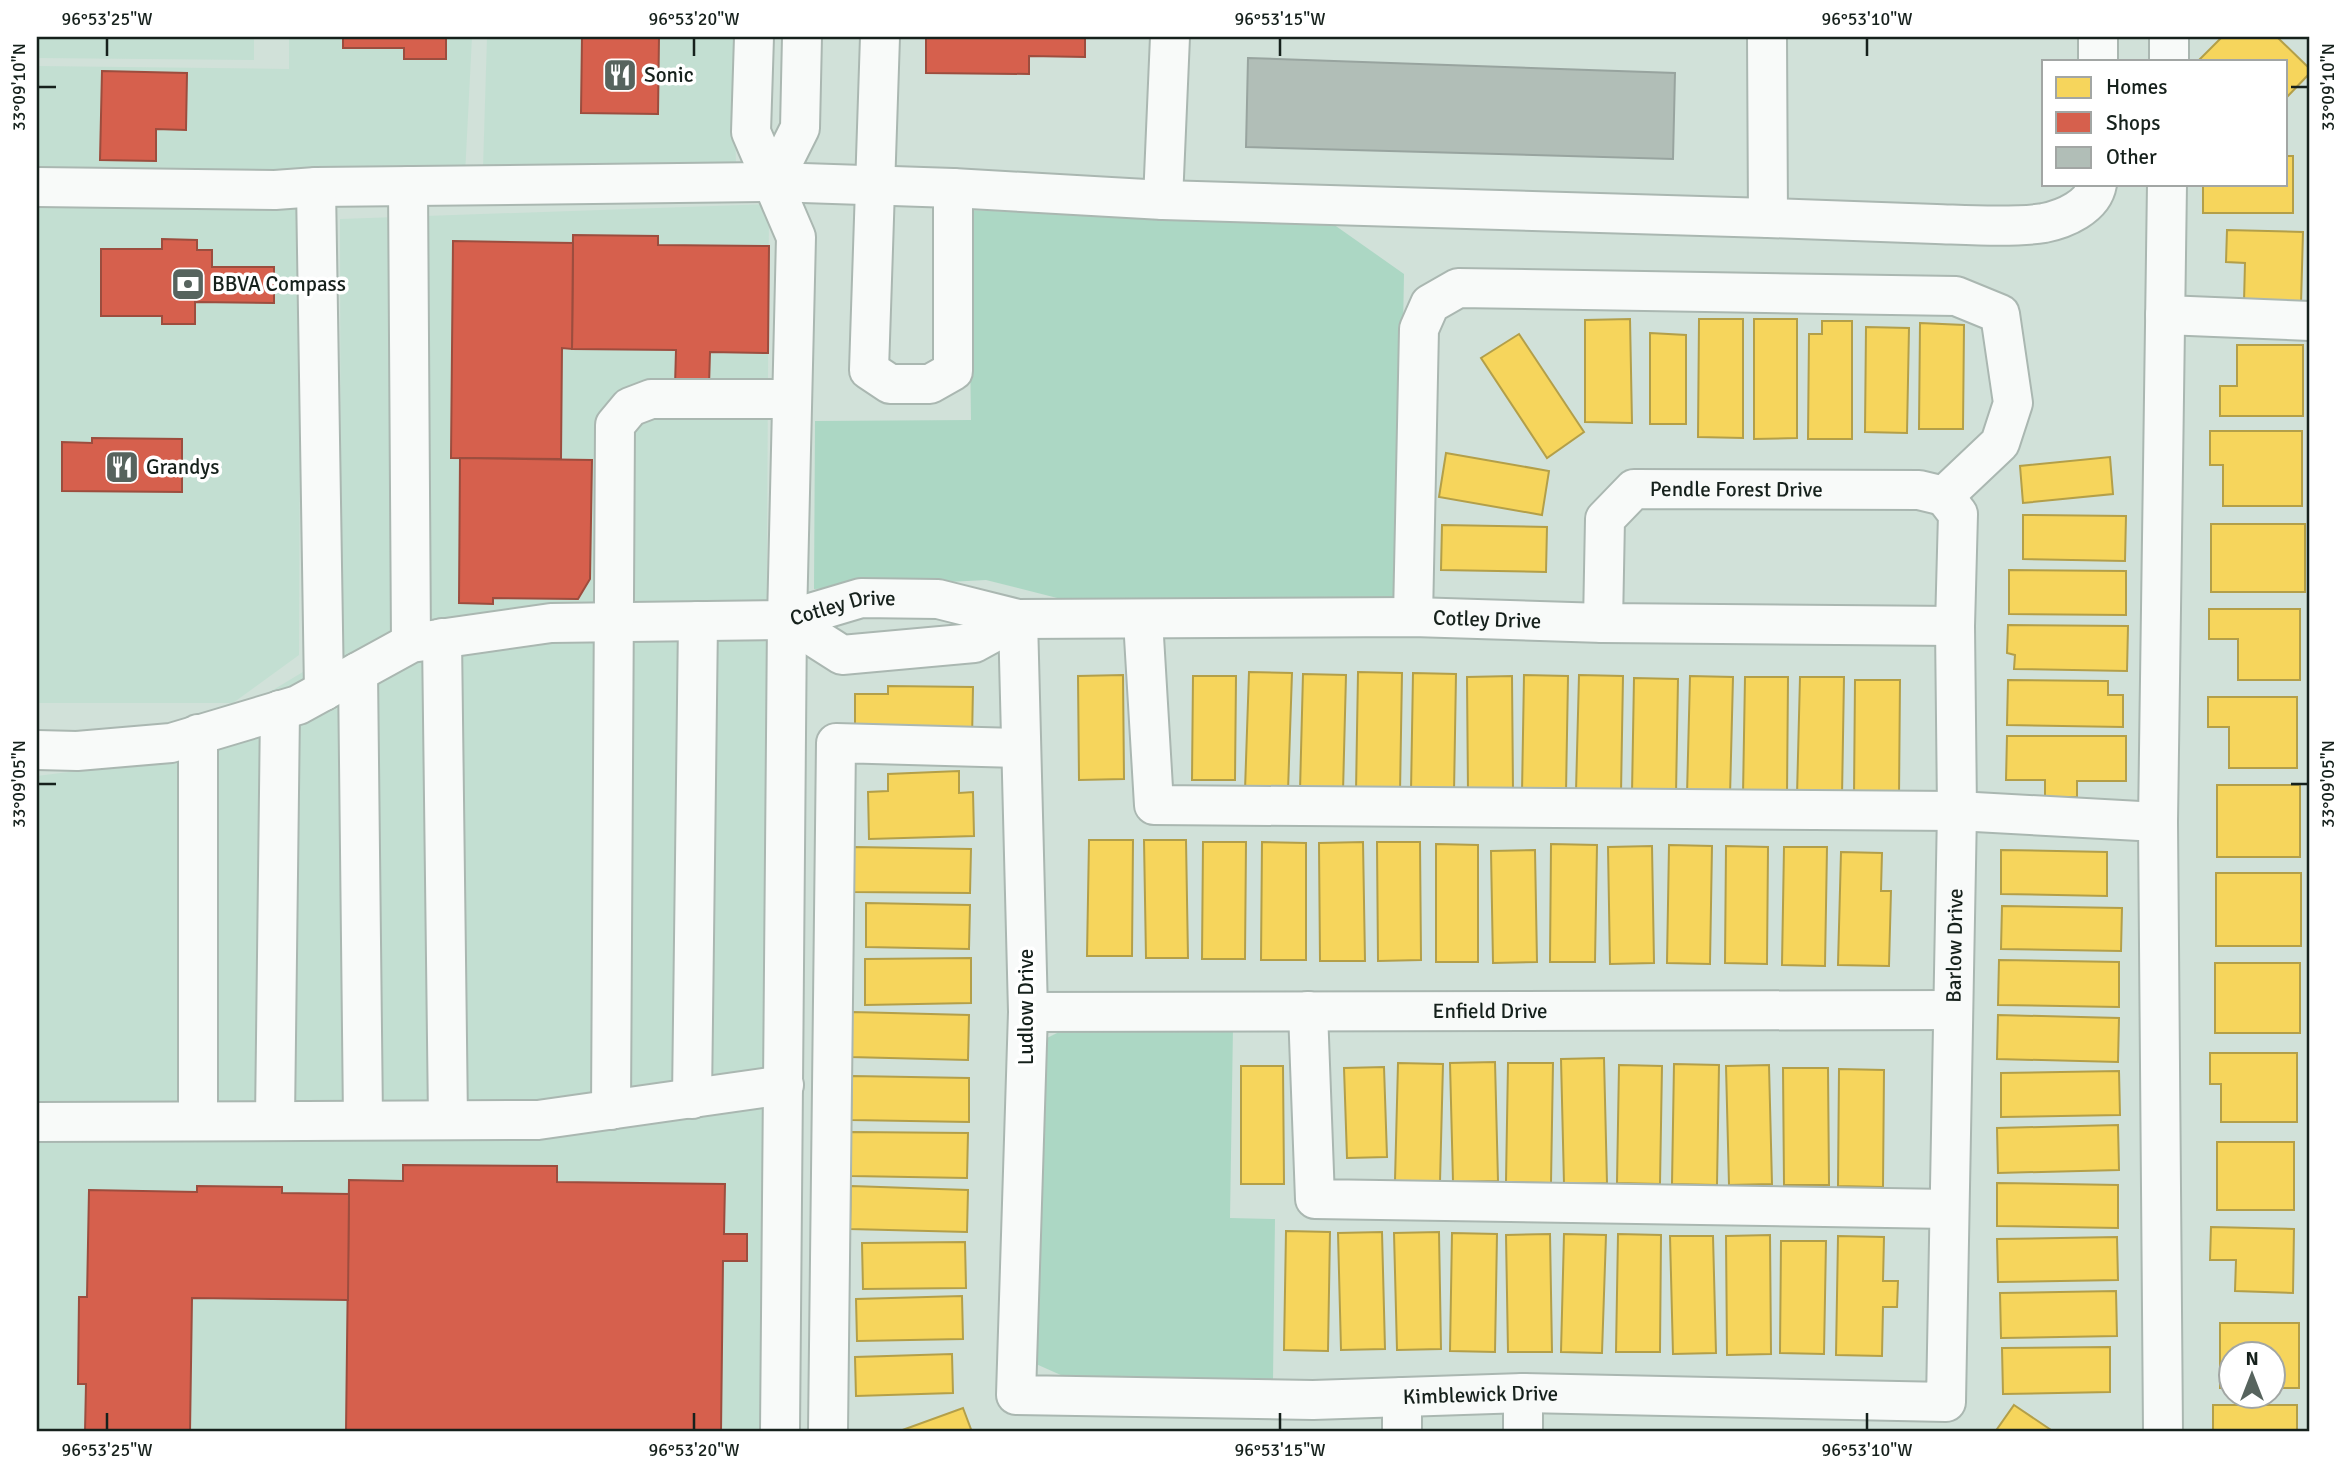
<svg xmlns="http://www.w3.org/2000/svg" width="2347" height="1469" viewBox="0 0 2347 1469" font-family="Signika,sans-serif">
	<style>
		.built { fill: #c3dfd2 }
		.green { fill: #acd7c4 }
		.homes { fill: #f6d55c; stroke: #b39f49; stroke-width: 2 }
		.shops { fill: #d6604d; stroke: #9c4d3e; stroke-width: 2 }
		.building { fill: #b1beb7; stroke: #98a49f; stroke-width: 2 }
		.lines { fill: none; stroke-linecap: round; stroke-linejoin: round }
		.minor-casing { stroke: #aab7b1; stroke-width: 42 }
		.minor { stroke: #f8faf9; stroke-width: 38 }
		.ticks { fill: none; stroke: #16211c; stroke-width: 2.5 }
		.labels { text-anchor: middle; stroke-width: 7; stroke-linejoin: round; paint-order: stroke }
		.poi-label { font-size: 21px; fill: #16211c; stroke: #fff; text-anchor: start }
		.street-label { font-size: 21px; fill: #16211c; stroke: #fff }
		.neatline { fill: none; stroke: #16211c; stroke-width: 2.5 }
		.ticks-label { font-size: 18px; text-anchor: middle; fill: #16211c }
	</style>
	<rect width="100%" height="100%" fill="#d1e1d9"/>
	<g class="built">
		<path d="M37,37H254V60L37,58Z"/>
		<path d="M289,37H472L465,175L301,174L299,655L233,703H37V66L289,69Z"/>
		<path d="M487,37H733L736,164L483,168Z"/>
		<path d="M769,204L762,1432H37V776L155,761L341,649L340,219Z"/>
	</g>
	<g class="green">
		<path d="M968,210L1333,224L1404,274L1398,603L1073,602L986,580L814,589L815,421L971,420Z"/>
		<path d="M1233,1027L1230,1218L1275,1219L1273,1381L1072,1380L1036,1364L1047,1038L1063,1030Z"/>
	</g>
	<g class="homes">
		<path d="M2222,37H2277L2310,69V73L2286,98V61H2200L2199,60Z"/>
		<path d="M2286,156H2293V213H2203V184H2286Z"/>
		<path d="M2227,230L2303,232L2301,304L2244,302L2245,263L2226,262Z"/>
		<path d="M1630,319L1632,423L1585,422V320Z"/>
		<path d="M1699,319H1743V438L1698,437Z"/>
		<path d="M1754,319H1797V438L1754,439Z"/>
		<path d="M1822,321H1852V439H1808L1809,334H1822Z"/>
		<path d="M1920,323L1964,325L1963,429H1919Z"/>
		<path d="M1866,327L1909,328L1907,433L1865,432Z"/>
		<path d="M1650,333L1686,335V424H1650Z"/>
		<path d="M1519,334L1584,432L1547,458L1481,358Z"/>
		<path d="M2237,345H2303V416H2220V386H2237Z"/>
		<path d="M2210,431H2302V506H2223V465H2210Z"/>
		<path d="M1446,453L1549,471L1542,515L1439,497Z"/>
		<path d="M2110,457L2113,494L2023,503L2020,466Z"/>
		<path d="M2023,515L2126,516L2125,561L2023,559Z"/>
		<rect x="2211" y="524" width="94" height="68"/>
		<path d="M1442,525L1547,527L1546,572L1441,570Z"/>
		<path d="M2009,570L2126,571V615L2009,614Z"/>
		<path d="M2209,609H2300V680H2238V639H2209Z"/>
		<path d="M2008,625L2128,626L2127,671L2014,669L2015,655L2007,653Z"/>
		<path d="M1249,672L1292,673L1288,791L1245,790Z"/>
		<path d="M1358,672L1402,673L1400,793L1356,792Z"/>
		<path d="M1413,673L1456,674L1454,793L1411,792Z"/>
		<path d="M1303,674L1346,675L1343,792L1300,791Z"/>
		<path d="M1123,675L1124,779L1079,780L1078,676Z"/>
		<path d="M1524,675L1568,676L1566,793H1522Z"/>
		<path d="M1579,675L1623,676L1621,793L1576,792Z"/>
		<path d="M1193,676H1236L1235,780H1192Z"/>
		<path d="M1512,676L1513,793H1468L1467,677Z"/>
		<path d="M1690,676L1733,677L1730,796L1687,795Z"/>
		<path d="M1745,677H1788L1787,796L1743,795Z"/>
		<path d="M1800,677H1844L1842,797L1797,796Z"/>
		<path d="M1634,678L1678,679L1676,795L1632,794Z"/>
		<path d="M1855,680H1900L1899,798L1854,797Z"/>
		<path d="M2008,680L2108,681V695H2123V727L2007,725Z"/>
		<path d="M888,686L973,687L972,741L855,740V694H888Z"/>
		<path d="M2208,697H2297V768H2229V727H2208Z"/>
		<path d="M2007,736H2126V781H2077V797H2045V780H2006Z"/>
		<path d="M959,771V793L973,792L974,836L869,839L868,792L888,791V774Z"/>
		<rect x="2217" y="785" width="83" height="72"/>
		<path d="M1089,840H1133L1132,956H1087Z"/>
		<path d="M1144,840H1186L1188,958H1146Z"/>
		<path d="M1203,842H1246L1245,959H1202Z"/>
		<path d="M1262,842L1306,843V960H1261Z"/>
		<path d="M1363,842L1365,961H1320L1319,843Z"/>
		<path d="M1377,842H1420L1421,960L1378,961Z"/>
		<path d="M1436,844L1478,845V962H1436Z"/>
		<path d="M1551,844L1597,845L1595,962H1550Z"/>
		<path d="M1669,845L1712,846L1710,964L1667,963Z"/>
		<path d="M1652,846L1654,963L1610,964L1608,847Z"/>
		<path d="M1726,846L1768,847L1767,964L1725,963Z"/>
		<path d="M854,847L971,849L970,893L853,892Z"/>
		<path d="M1784,847H1827L1825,966L1782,965Z"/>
		<path d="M1535,850L1537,962L1493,963L1491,851Z"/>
		<path d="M2001,850L2107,852V896L2001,894Z"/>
		<path d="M1841,852L1882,853L1881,891H1891L1889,966L1838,965Z"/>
		<rect x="2216" y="873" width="85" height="73"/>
		<path d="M866,903L970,905L969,949L866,947Z"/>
		<path d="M2002,906L2122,908L2121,951L2001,949Z"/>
		<path d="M971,958V1003L865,1005V959Z"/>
		<path d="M1999,960L2119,962V1007L1998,1005Z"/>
		<rect x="2215" y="963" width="85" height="70"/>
		<path d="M852,1012L969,1015L968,1060L850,1057Z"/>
		<path d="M1998,1015L2119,1018L2118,1062L1997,1059Z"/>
		<path d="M2210,1053H2297V1122H2221V1084H2210Z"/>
		<path d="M1604,1058L1607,1183L1564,1184L1561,1059Z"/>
		<path d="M1495,1062L1498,1181L1453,1182L1450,1063Z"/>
		<path d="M1398,1063L1443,1064L1440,1182L1395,1181Z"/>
		<path d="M1508,1063H1553L1551,1183L1506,1182Z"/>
		<path d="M1674,1064L1719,1065L1717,1185L1672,1184Z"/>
		<path d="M1619,1065L1662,1066L1660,1184L1617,1183Z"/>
		<path d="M1769,1065L1772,1184L1729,1185L1726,1066Z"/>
		<path d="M1241,1066H1283L1284,1184H1241Z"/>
		<path d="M1384,1067L1387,1157L1347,1158L1344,1068Z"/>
		<path d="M1783,1068H1828L1829,1185H1784Z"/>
		<path d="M1839,1069L1884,1070L1883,1187L1838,1186Z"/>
		<path d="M2119,1071L2120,1115L2001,1117V1073Z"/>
		<path d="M852,1076L969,1078V1122L851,1120Z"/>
		<path d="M2118,1125L2119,1170L1998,1173L1997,1128Z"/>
		<path d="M851,1132L968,1133L967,1178L851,1176Z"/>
		<rect x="2217" y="1142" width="77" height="68"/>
		<path d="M1997,1183L2118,1185V1228L1997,1226Z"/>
		<path d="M851,1186L968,1190L967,1232L850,1229Z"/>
		<path d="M2211,1227L2294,1229L2293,1293L2235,1291L2236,1260H2210Z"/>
		<path d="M1286,1231L1330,1232L1328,1351L1284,1350Z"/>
		<path d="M1382,1232L1385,1349L1341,1350L1338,1233Z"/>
		<path d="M1439,1232L1441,1349L1397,1350L1394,1233Z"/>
		<path d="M1452,1233L1497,1234L1495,1352L1450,1351Z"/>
		<path d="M1550,1234L1552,1352H1508L1506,1235Z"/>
		<path d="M1564,1234L1606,1235L1602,1353L1561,1352Z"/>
		<path d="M1618,1234L1661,1235L1660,1352H1616Z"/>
		<path d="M1770,1235L1771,1354L1727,1355L1726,1236Z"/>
		<path d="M1670,1236H1713L1716,1353L1673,1354Z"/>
		<path d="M1838,1236L1884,1237L1883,1281H1898L1897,1307H1883L1882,1356L1836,1355Z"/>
		<path d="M2117,1237L2118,1280L1998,1282L1997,1239Z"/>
		<path d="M1781,1241H1826L1824,1354L1780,1353Z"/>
		<path d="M965,1242L966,1288L863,1289L862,1243Z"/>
		<path d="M2116,1291L2117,1336L2001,1338L2000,1293Z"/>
		<path d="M962,1296L963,1339L857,1341L856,1299Z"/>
		<path d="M2220,1323H2299V1388H2274V1354H2232V1388H2220Z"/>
		<path d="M2110,1347V1392L2003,1394L2002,1348Z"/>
		<path d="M952,1354L953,1393L856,1396L855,1357Z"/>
		<path d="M2014,1405L2054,1432H1995Z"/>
		<rect x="2213" y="1405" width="84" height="27"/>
		<path d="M963,1408L972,1432H897Z"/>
	</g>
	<g class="shops">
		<path d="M343,37H446V59H404V48H343Z"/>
		<path d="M582,37H659L658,114L581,113Z"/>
		<path d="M926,37H1085V57L1029,56V74L926,73Z"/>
		<path d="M102,71L187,73L186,130L156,129V161L100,160Z"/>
		<path d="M573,235L658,236V245L769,246L768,353L710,352L709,386H675L676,350L572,349Z"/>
		<path d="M162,239L197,240V250H212V267H274V303L195,302V324H162V316H101V249H162Z"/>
		<path d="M453,241L573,243L572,349L562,348L561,459L451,458Z"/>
		<path d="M92,438L182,439V492L62,491V442L92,443Z"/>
		<path d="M460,458L592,460L590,579L578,599L493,598V604L459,603Z"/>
		<path d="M403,1165L557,1166V1182L725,1184L724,1234H747V1261H723L721,1432H346L349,1180L403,1181Z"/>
		<path d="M197,1186L282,1187V1193L349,1194L348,1300L192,1298L190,1432H85L86,1384H78L79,1297H87L89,1190L197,1192Z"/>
	</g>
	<path class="building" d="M1248,58L1675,73L1673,159L1246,147Z"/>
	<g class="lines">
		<g class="minor-casing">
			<g id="minor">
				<path d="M754,37L751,132L796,237L787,620L780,1432"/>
				<path d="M880,37L869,370L890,384H930L953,371V188"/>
				<path d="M2098,37V61"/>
				<path d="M2169,61V37"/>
				<path d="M773,182L800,128L802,37"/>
				<path d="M408,186L411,643"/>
				<path d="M37,187L275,190L316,187L773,182L953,188L1163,200L1170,37"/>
				<path d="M316,187L324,691"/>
				<path d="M1163,200L1768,218L1767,37"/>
				<path d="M1768,218C1824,220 1880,222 1936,224C1967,225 2014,228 2044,223C2064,219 2093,207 2097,184"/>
				<path d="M2165,315L2310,321"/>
				<path d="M1413,617L1419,329L1430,304L1458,288L1956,296L2000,314L2013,403L2000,443L1944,496"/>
				<path id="s1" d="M1018,619L1028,1012L1016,1395L1313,1400L1523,1393L1946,1402L1957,811L1955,626L1958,514L1944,496"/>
				<path d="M787,620L842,655L974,643L1018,619"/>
				<path d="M1143,620L1154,805L1957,811L2158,822"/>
				<path id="s2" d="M1603,623L1605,519L1634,489L1919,490L1944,496"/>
				<path d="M442,638L448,1120"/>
				<path d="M358,672L363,1120"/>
				<path id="s3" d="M37,750L77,751L171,743L298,705L411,643L551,623L787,620L861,598L938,599L1018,619L1413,617L1603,623L1955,626"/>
				<path d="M1308,1011L1315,1199L1949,1209"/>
				<path id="s4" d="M1028,1012L1953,1010"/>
				<path d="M692,1099L698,621"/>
				<path d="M611,1110L615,425L630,407L651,399H792"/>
				<path d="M275,1120L280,710"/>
				<path d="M198,1121V734"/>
				<path d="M37,1122L538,1120L784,1085"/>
				<path d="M1523,1393V1432"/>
				<path d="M828,1432L836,743L1021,748"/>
				<path d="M1402,1432V1397"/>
				<path d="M2163,1432L2158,822L2167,184"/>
			</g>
		</g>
		<use href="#minor" class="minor"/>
	</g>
	<path class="ticks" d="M107,38V56M694,38V56M1280,38V56M1867,38V56M38,87H56M2291,87H2308M38,784H56M2291,784H2308M107,1413V1430M694,1413V1430M1280,1413V1430M1867,1413V1430"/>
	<defs>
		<g id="restaurant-square" transform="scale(1.75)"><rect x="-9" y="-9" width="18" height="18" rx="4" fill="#57645e" stroke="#fff"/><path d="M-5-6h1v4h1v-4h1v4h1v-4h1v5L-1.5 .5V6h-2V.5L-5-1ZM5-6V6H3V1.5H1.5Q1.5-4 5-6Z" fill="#fff"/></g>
		<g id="bank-square" transform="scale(1.75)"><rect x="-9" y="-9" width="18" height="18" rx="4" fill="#57645e" stroke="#fff"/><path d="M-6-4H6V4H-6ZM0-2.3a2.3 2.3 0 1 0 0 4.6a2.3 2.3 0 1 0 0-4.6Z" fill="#fff"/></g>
	</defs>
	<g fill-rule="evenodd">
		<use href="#restaurant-square" x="620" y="75"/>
		<use href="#bank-square" x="188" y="284"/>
		<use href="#restaurant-square" x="122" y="467"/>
	</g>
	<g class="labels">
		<g class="poi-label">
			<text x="644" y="82">Sonic</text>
			<text x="212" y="291">BBVA Compass</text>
			<text x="146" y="474">Grandys</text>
		</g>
		<g class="street-label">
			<text dy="7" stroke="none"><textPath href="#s2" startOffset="248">Pendle Forest Drive</textPath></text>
			<text dy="7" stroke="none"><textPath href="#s3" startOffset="831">Cotley Drive</textPath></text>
			<text dy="7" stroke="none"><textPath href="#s3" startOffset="1479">Cotley Drive</textPath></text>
			<text dy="7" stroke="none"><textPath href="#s1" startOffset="2163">Barlow Drive</textPath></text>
			<text transform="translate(1026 1007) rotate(-90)" y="7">Ludlow Drive</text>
			<text dy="7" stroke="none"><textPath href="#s4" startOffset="462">Enfield Drive</textPath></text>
			<text dy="7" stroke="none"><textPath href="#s1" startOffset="1241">Kimblewick Drive</textPath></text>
		</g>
	</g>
	<rect width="2347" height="1469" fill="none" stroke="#ffffff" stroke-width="77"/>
	<rect x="2042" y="60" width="245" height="126" fill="#ffffff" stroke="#a2a6a4" stroke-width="2"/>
	<rect x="2056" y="77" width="35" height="21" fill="#f6d55c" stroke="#a2a6a4" stroke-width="2"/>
	<text x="2106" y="94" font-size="21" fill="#16211c">Homes</text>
	<rect x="2056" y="112" width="35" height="21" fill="#d6604d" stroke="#a2a6a4" stroke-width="2"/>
	<text x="2106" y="130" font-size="21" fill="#16211c">Shops</text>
	<rect x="2056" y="147" width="35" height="21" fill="#b1beb7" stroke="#a2a6a4" stroke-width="2"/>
	<text x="2106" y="164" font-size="21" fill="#16211c">Other</text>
	<g transform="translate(2252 1375)"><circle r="33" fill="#ffffff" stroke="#a2a6a4" stroke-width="2"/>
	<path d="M0-5L12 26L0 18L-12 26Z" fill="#57645e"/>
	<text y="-10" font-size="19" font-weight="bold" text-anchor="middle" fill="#16211c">N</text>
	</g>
	<rect x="38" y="38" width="2270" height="1392" class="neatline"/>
	<g class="ticks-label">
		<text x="107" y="25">96°53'25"W</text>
		<text x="694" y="25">96°53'20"W</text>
		<text x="1280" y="25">96°53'15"W</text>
		<text x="1867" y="25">96°53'10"W</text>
		<text transform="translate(19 87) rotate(-90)" y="6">33°09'10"N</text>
		<text transform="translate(2328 87) rotate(-90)" y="6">33°09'10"N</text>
		<text transform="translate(19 784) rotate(-90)" y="6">33°09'05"N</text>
		<text transform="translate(2328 784) rotate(-90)" y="6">33°09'05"N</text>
		<text x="107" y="1456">96°53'25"W</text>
		<text x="694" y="1456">96°53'20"W</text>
		<text x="1280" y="1456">96°53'15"W</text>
		<text x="1867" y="1456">96°53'10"W</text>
	</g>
</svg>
